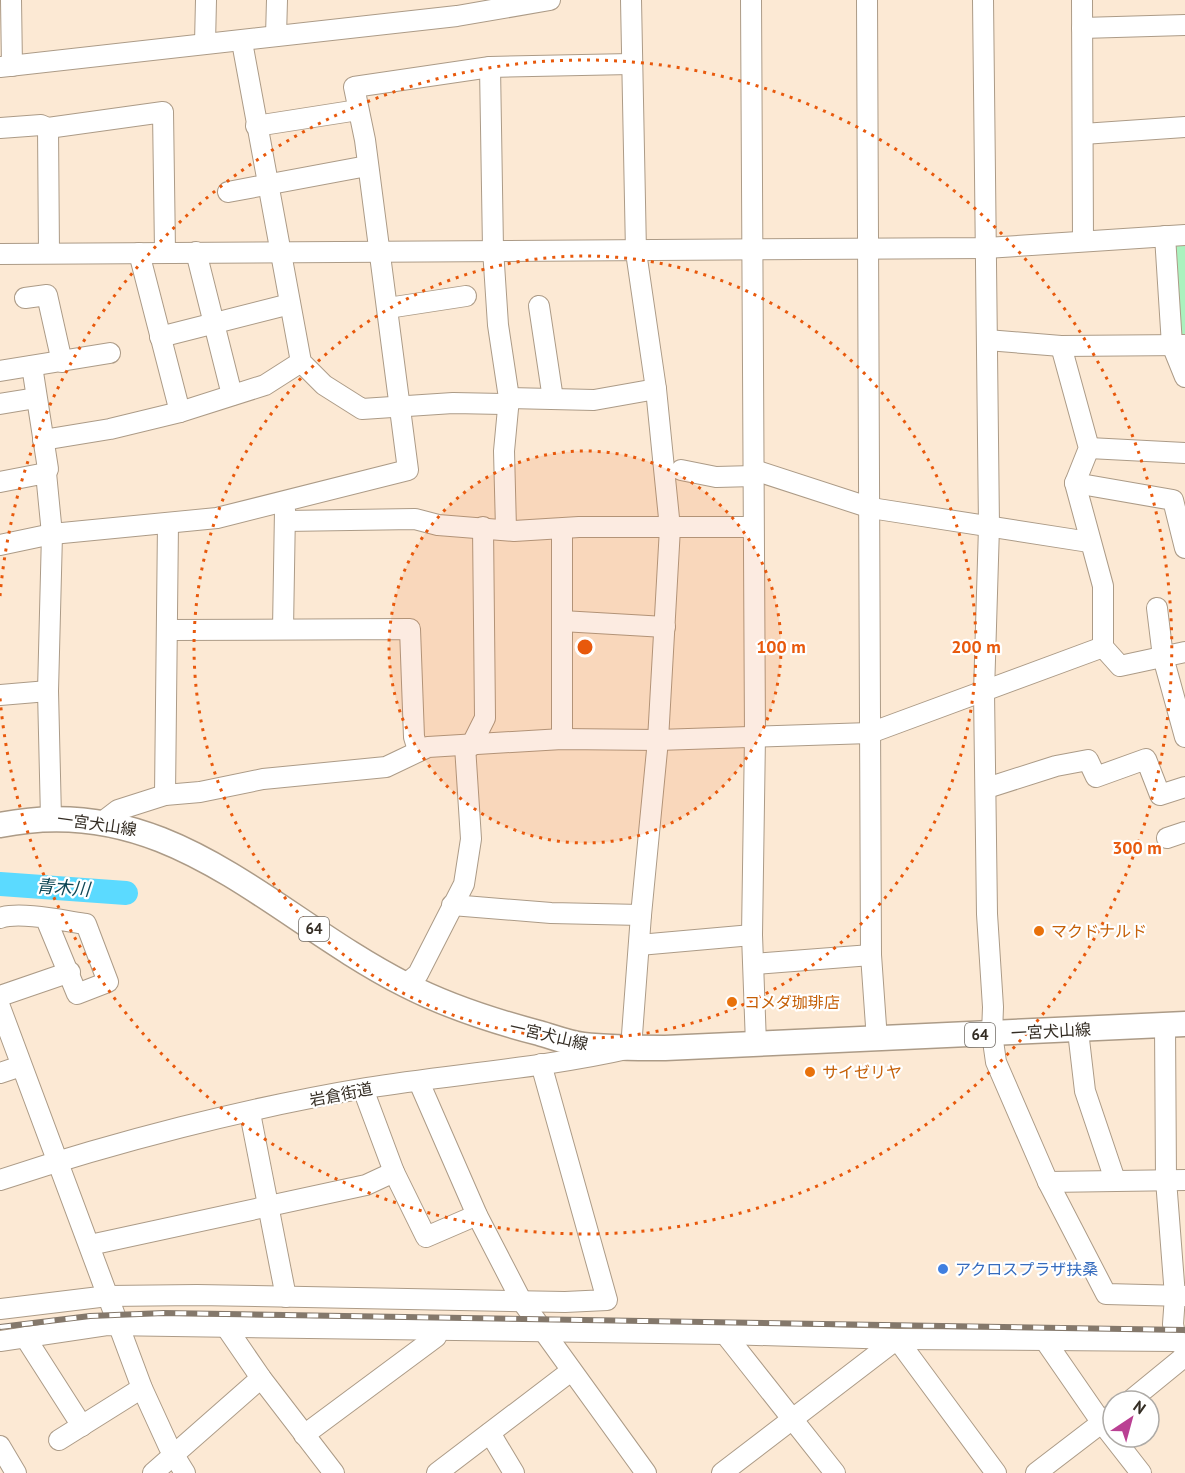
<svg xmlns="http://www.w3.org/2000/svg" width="1185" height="1473" viewBox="0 0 1185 1473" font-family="'PT Sans','Noto Sans JP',sans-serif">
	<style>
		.green { fill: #aaf2be }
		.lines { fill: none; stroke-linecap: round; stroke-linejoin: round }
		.river { stroke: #5bdaff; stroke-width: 24 }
		.minor-casing { stroke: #ac9b87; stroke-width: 22 }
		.major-casing { stroke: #ac9b87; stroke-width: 27 }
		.minor { stroke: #fff; stroke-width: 20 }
		.major { stroke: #fff; stroke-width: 24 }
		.rail-casing { stroke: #84786b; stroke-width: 6 }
		.rail { stroke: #fff; stroke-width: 4; stroke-dasharray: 11; stroke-linecap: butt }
		.ring { fill: none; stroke: #e8590c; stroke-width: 3; stroke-dasharray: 3 6 }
		.food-dot { fill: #e8710a; stroke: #fff; stroke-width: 2 }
		.shop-dot { fill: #3f7fe0; stroke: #fff; stroke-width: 2 }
		.labels { text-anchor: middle; stroke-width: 4.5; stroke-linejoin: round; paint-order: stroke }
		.shield { fill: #fff; stroke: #716c66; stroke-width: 1.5 }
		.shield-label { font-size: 15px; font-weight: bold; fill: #342d24 }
		.street-label { font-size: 16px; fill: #342d24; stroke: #fff }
		.food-label { font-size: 16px; fill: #c56008; stroke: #fff; text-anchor: start }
		.shop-label { font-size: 16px; fill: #366cbe; stroke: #fff; text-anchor: start }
		.water-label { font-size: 18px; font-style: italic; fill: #0f4756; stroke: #fff }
		.centre { fill: #e8590c; stroke: #fff; stroke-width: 3 }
		.ring-label { font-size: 18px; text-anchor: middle; font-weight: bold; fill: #e8590c; stroke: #fff; stroke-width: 4.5; stroke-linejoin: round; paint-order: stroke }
	</style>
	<rect width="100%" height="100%" fill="#fce9d4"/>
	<path class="green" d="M1185,242V337L1178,336L1173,243Z"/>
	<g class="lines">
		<path class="river" d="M0,884L126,893"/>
		<g class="minor-casing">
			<g id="minor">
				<path d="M11,0L12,66"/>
				<path d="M751,0L755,736L752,935L756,1044"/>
				<path d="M867,0L871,955L877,1040"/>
				<path d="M983,0L989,527L984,692L987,914L993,1007L992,1034L996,1062L1048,1182L1106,1294L1185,1296"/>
				<path d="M1082,0L1083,241"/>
				<path d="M1082,28L1185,25"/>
				<path d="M276,36L277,0"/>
				<path d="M242,42L301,362L324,385L362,409L453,403L503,404L509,398L594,400L656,389"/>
				<path d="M205,43L206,0"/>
				<path d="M0,67L457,16L550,0"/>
				<path d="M490,67L493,249L498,325L509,398L504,451L506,529"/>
				<path d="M256,126L358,110"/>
				<path d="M0,128L41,125L48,128L163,112L165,251"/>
				<path d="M48,128L49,253"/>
				<path d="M1083,134L1185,127"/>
				<path d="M228,192L367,166"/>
				<path d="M1165,236L1172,345L1185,377"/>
				<path d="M196,252L232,395"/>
				<path d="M139,253L180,412"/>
				<path d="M0,254L986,248L1185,235"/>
				<path d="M25,298L47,295L62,362"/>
				<path d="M539,306L553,399"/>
				<path d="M388,308L466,296"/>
				<path d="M160,337L290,304"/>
				<path d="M987,340L1061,346L1185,345"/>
				<path d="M1061,346L1089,448L1075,483L1103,586V647L1120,666L1185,652"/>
				<path d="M32,366L48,469L46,473"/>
				<path d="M0,371L110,353"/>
				<path d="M0,404L36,398"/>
				<path d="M43,440L110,429L180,412L265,385L301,362"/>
				<path d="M1089,448L1185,453"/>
				<path d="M681,470L716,477L754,476"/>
				<path d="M754,470L871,508L1089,542"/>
				<path d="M0,482L46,473L52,534L48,691L51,818"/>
				<path d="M1075,483L1173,500L1185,548"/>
				<path d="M285,521L415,519L438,525L514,531L579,527H753"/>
				<path d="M0,545L52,534L217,518L408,470L365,140L354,87L490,67L631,64"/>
				<path d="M1157,608L1163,657L1185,737"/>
				<path d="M562,621L665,627"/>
				<path d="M283,629L285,510"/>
				<path d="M167,630L410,629L414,737L418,750"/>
				<path d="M0,695L48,691"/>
				<path d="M562,739V529"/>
				<path d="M471,746L485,718L483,527"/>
				<path d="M987,788L1056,766L1088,760L1096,777L1146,759L1160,795L1185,787"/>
				<path d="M165,795L168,523"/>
				<path d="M101,823L118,810L165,795L200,792L263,779L386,767L428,747L562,739L658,740L870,733L1103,647"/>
				<path d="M1167,838L1185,832"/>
				<path d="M452,905L551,913L641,915"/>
				<path d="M0,918C19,911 65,921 86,924L108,982L77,994L46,919"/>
				<path d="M639,945L752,935"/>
				<path d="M754,964L871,955"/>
				<path d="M405,985L418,974L464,884L471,839L465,746"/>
				<path d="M0,996L70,972"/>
				<path d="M0,1007L142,1388L169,1447L185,1473"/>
				<path d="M1165,1025L1166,1180L1175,1296L1173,1324L1176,1341"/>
				<path d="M1078,1031L1085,1091L1115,1180"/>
				<path d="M0,1073L21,1066"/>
				<path d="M419,1082L477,1215L521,1300L646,1473"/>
				<path d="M363,1089L394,1172L426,1237L477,1215"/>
				<path d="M250,1113L286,1297"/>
				<path d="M0,1180C115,1142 246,1108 366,1088C454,1074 544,1068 631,1048L641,915L658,740L670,528L656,389L636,252L631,0"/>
				<path d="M1048,1182L1185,1180"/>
				<path d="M90,1245L366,1185L394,1172"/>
				<path d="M0,1309L108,1296L197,1295L565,1302L607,1300L541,1064"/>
				<path d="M226,1327L261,1378L334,1473"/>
				<path d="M725,1334L835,1473"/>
				<path d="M25,1337L82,1426"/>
				<path d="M897,1339L996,1473"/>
				<path d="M0,1341L107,1325L725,1334L897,1339L1176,1341L1185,1346"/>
				<path d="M1046,1342L1102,1423L1141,1473"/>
				<path d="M1130,1401L1185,1356"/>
				<path d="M490,1433L514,1473"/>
				<path d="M304,1435L436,1337L439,1330"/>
				<path d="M59,1440L142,1388"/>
				<path d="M0,1446L16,1473"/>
				<path d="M153,1473L261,1378"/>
				<path d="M437,1473L571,1371"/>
				<path d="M722,1473L897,1339"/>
				<path d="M1036,1473L1113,1414"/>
			</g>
		</g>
		<g class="major-casing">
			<path id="major" d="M0,825C169,790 270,916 406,985C449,1007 493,1021 539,1033C553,1037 568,1043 583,1045C610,1048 637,1048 665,1048L1185,1024"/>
		</g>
		<use href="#minor" class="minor"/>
		<use href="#major" class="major"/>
		<g class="rail-casing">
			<path id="rail" d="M0,1327L90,1316L164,1313L1185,1330"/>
		</g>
		<use href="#rail" class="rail"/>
	</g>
	<circle cx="585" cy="647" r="196" fill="#e8590c" fill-opacity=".12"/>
	<g class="ring">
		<circle cx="585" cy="647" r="196"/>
		<circle cx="585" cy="647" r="391"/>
		<path d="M0 596A587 587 0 1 1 0 698"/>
	</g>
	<g class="food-dot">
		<circle cx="1039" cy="931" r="6"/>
		<circle cx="732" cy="1002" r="6"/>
		<circle cx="810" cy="1072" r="6"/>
	</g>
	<circle class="shop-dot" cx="943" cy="1269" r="6"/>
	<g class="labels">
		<g class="shield">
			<rect x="299" y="917" width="30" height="24" rx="4.5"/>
			<rect x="965" y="1023" width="30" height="24" rx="4.5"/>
		</g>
		<g class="shield-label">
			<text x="314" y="934">64</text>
			<text x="980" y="1040">64</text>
		</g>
		<g class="street-label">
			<text transform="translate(97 824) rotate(8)" y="6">一宮犬山線</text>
			<text transform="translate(1051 1031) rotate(-3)" y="6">一宮犬山線</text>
			<text transform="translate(549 1035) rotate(13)" y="6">一宮犬山線</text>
			<text transform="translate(341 1094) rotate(-11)" y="6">岩倉街道</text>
		</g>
		<g class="food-label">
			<text x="1051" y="937">マクドナルド</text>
			<text x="744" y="1008">コメダ珈琲店</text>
			<text x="822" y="1078">サイゼリヤ</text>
		</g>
		<g class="shop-label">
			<text x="955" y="1275">アクロスプラザ扶桑</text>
		</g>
		<g class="water-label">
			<text transform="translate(63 888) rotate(4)" y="6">青木川</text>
		</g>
	</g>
	<circle cx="585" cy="647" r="9" class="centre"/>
	<g class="ring-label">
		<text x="781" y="653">100 m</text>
		<text x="976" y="653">200 m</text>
		<text x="1137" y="854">300 m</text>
	</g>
	<g transform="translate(1131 1419) rotate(36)"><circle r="28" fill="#ffffff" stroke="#aeaba7" stroke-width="1.5"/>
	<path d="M0-4.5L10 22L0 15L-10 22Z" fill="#ba4093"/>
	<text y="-9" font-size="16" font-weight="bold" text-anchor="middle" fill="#342d24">N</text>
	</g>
</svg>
